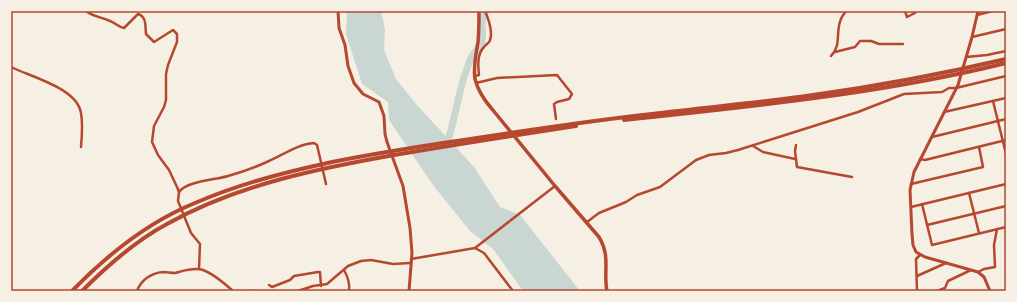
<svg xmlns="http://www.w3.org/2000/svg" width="1017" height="302" viewBox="0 0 1017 302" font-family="'Libre Baskerville',serif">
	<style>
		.water { fill: #c9d6d2 }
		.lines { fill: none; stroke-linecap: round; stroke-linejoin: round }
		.river { stroke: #c9d6d2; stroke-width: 7 }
		.minor { stroke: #b5482f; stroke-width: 2.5 }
		.tertiary { stroke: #b5482f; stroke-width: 3 }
		.secondary { stroke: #b5482f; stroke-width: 3 }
		.primary { stroke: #b5482f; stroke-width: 3.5 }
		.motorway { stroke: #b5482f; stroke-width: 4 }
		.neatline { fill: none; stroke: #b5482f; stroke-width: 1.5 }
	</style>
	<rect width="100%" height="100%" fill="#f6efe4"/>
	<path class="water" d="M347,11H381L385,29L384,50L396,79L416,104L474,167L500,207L520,215L580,291H523L493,249L470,231L433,185L389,120L388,102L362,84L346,34Z"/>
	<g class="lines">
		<path class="river" d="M446,147C454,124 457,100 464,77C466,72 468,65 470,60C473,53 480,48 482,41C484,32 479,20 486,11"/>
		<g class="minor">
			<path d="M86,11C94,17 101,17 110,21C116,23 118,27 124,28L138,14C147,17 145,26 146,34L154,42L173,30L177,34V42L168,65L166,74V100L164,107L154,126L152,142L158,155L169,170L177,187L179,192L178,201L191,233L200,244L199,269"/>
			<path d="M905,11L907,17L915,13V11"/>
			<path d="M977,15L993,11"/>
			<path d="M972,37L1006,29"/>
			<path d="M835,52L855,47L860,41H871L879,44H903"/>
			<path d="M831,56C842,45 835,32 841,19C842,16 844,14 846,11"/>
			<path d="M966,57L987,55L1006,51"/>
			<path d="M11,67C31,77 77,88 81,113C83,124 82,136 81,147"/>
			<path d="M475,76L479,75C478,66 477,54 484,47C486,44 490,43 490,40C493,32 488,18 485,11"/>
			<path d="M476,83L497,78L557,75L572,94L569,99L557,102L554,104L556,119"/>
			<path d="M993,101L1006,154"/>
			<path d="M944,112L1006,98"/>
			<path d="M932,137L1006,119"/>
			<path d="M796,145L795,151L797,167L852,177"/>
			<path d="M753,146L763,152L795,159"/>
			<path d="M920,159L925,160L1006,140"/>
			<path d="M911,184L983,167L979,147"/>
			<path d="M179,192C187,181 215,180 228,176C242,172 256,167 269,161C283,155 298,144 314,143L317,145L326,184"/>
			<path d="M969,193L979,233"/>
			<path d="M922,204L932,245L1006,227"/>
			<path d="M911,207L1006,184"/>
			<path d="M587,222L599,213L626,202L637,195L660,187L696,160L709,155L726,153L738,150L858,112L904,94L942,92L949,88H956L1006,76"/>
			<path d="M927,225L1006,206"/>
			<path d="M475,248L555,186"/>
			<path d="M411,259L475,248L484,253L513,291"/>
			<path d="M344,270C348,277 350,283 349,291"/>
			<path d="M978,272L984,269L995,267L994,245L997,229"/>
			<path d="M917,276L946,263"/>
			<path d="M269,285L272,287L290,280L294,276L318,272H320L321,286"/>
			<path d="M137,291C141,280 151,273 163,272C167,272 171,273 175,273C183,271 194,267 203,270C214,274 224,283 233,291"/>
			<path d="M251,291H256"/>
			<path d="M298,291L313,286L327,284L348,266L361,261L371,260L393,264L410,263"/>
			<path d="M917,291L916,259L920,255"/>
			<path d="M937,291L945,288L948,281L971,270"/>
		</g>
		<path class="tertiary" d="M978,11L972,37L958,85L914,172L910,190L912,234L913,245L916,252L925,257L978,272L984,277L990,291"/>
		<path class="secondary" d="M338,11L339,28L345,45L348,66L354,83L363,94L379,102L384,116L385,134L387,142L403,186L410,228L412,253L409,291"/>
		<path class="primary" d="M479,11C479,21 479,32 478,42C476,54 473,67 475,79C478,91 484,100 492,109L555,186L599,237C611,257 603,271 607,291"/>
		<g class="motorway">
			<path d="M624,120C752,106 881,94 1006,63"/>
			<path d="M72,291C107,255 148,222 195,203C276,168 371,154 457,141C522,131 587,121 652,114C706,107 759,103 813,95C878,86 942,74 1006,59"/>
			<path d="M82,291C107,266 135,241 167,224C239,184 320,168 400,154C459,144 517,135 576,126"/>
		</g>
	</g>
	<rect width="1017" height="302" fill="none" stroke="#f6efe4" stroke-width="24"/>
	<rect x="12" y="12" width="993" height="278" class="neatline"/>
</svg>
